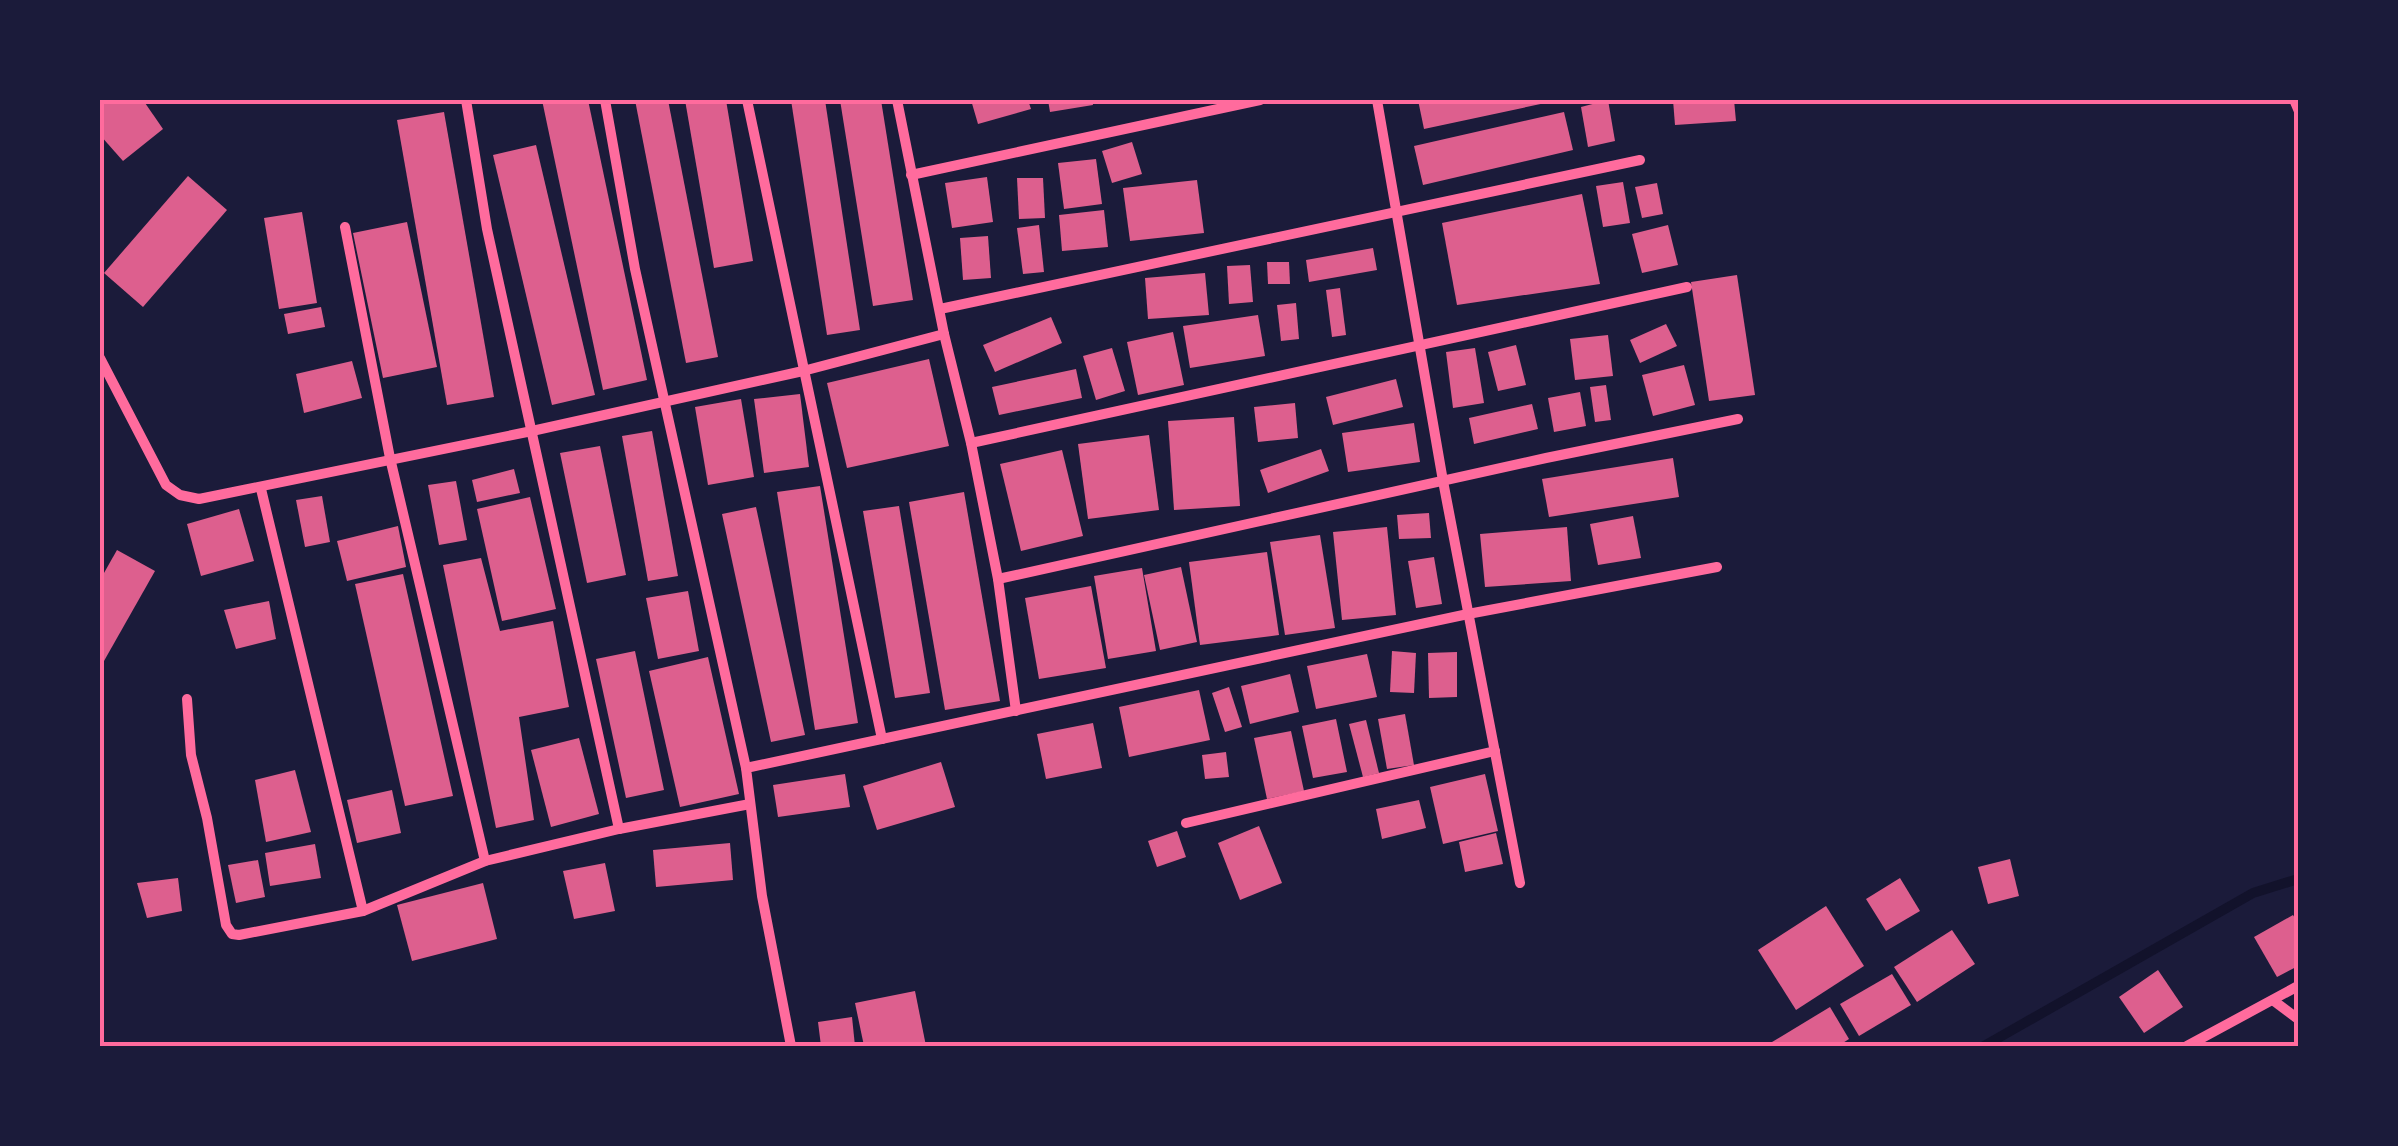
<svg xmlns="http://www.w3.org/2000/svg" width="2398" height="1146" viewBox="0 0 2398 1146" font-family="'Zilla Slab',serif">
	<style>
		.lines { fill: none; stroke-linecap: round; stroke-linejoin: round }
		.stream { stroke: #12122b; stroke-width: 10 }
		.building { fill: #dd5f8e }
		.service { stroke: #ff6b9d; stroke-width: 6 }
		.minor { stroke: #ff6b9d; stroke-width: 10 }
		.neatline { fill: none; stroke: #ff6b9d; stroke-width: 4 }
	</style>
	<rect width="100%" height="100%" fill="#1b1b3a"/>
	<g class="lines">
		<path class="stream" d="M1984,1046L2253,893L2298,879"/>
	</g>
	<g class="building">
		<path d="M100,100H143L163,129L123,161L100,135Z"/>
		<path d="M542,100H588L647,380L603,390Z"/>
		<path d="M635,100H668L718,357L686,363Z"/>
		<path d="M685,100H726L753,261L714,268Z"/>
		<path d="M791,100H825L860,330L827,335Z"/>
		<path d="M840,100H881L913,300L873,306Z"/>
		<path d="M971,100H1028L1031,109L978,124Z"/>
		<path d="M1048,100H1092L1093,105L1050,112Z"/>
		<path d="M1418,100H1550V102L1424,129Z"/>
		<path d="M1608,100L1615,141L1588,147L1581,107Z"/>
		<path d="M1673,100H1734L1736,121L1675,125Z"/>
		<path d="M444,112L494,397L447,405L397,120Z"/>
		<path d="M1564,112L1573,150L1423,185L1414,146Z"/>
		<path d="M1132,142L1142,174L1112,183L1102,151Z"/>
		<path d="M536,145L595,395L552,405L493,155Z"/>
		<path d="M1096,159L1102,204L1064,209L1058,163Z"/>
		<path d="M188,176L227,210L143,307L104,273Z"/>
		<path d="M987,177L993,222L952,228L945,183Z"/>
		<path d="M1017,178H1043L1045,218L1019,219Z"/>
		<path d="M1197,180L1204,233L1130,241L1123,188Z"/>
		<path d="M1623,182L1630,223L1603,227L1596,186Z"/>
		<path d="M1657,183L1663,214L1642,218L1635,187Z"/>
		<path d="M1582,194L1600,284L1457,305L1442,223Z"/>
		<path d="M1104,210L1108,247L1062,251L1059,215Z"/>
		<path d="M302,212L317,303L279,309L264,218Z"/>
		<path d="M407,222L437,367L383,378L353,233Z"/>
		<path d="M1039,225L1044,272L1023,274L1017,228Z"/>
		<path d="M1668,225L1678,265L1642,273L1632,234Z"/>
		<path d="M988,236L991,278L963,280L960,238Z"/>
		<path d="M1373,248L1377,270L1309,282L1306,260Z"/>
		<path d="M1267,262H1289L1290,284H1268Z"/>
		<path d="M1250,265L1253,302L1229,304L1227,266Z"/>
		<path d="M1205,273L1209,315L1148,319L1145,278Z"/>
		<path d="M1737,275L1755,395L1709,401L1691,282Z"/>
		<path d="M1340,288L1346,335L1332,337L1326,290Z"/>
		<path d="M1296,303L1299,339L1281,341L1277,305Z"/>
		<path d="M321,307L325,327L288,334L284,314Z"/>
		<path d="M1258,315L1265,356L1190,368L1183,326Z"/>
		<path d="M1051,317L1062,343L995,372L983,345Z"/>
		<path d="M1666,324L1677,346L1640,363L1630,340Z"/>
		<path d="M1173,332L1184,385L1138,395L1127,342Z"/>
		<path d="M1608,335L1613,376L1575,380L1570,339Z"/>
		<path d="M1516,345L1526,385L1498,391L1488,352Z"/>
		<path d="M1112,348L1125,391L1096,400L1083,356Z"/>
		<path d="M1475,348L1484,403L1453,408L1446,352Z"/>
		<path d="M929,359L949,446L847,468L827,383Z"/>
		<path d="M352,361L362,398L304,413L296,374Z"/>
		<path d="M1684,365L1695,405L1653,416L1642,375Z"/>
		<path d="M1076,369L1082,398L999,415L992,387Z"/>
		<path d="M1396,379L1403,407L1333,425L1326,397Z"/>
		<path d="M1606,385L1611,420L1595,422L1590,387Z"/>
		<path d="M1580,392L1586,426L1554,432L1548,398Z"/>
		<path d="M800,394L809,467L764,473L754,399Z"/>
		<path d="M741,399L754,477L708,485L695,407Z"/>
		<path d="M1295,403L1298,438L1258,442L1254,407Z"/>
		<path d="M1532,404L1538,429L1474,444L1469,418Z"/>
		<path d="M1234,417L1240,506L1174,510L1168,421Z"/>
		<path d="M1414,423L1420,462L1348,472L1342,433Z"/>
		<path d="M652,431L678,576L648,581L622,436Z"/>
		<path d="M1149,435L1159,510L1088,519L1078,444Z"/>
		<path d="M600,446L626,575L587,583L560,453Z"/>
		<path d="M1321,449L1329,471L1268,493L1260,470Z"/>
		<path d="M1062,450L1083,536L1021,551L1000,464Z"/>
		<path d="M1673,458L1679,497L1549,517L1542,479Z"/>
		<path d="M514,469L520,493L477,502L472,480Z"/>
		<path d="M456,481L467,540L439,545L428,485Z"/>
		<path d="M820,486L858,723L815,730L777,492Z"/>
		<path d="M964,492L1000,701L945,710L909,502Z"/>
		<path d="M322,496L330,542L305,547L296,500Z"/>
		<path d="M530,497L556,609L502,621L477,509Z"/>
		<path d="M899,506L930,693L895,698L863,511Z"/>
		<path d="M756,507L805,735L771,742L722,514Z"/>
		<path d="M239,509L254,561L201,576L187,524Z"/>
		<path d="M1429,513L1431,538L1399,539L1397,515Z"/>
		<path d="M1633,516L1641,558L1598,565L1590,524Z"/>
		<path d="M398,526L406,567L347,581L337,541Z"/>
		<path d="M1387,527L1396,615L1342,620L1333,532Z"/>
		<path d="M1567,527L1571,581L1485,587L1480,534Z"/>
		<path d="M1320,535L1335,628L1285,635L1270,542Z"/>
		<path d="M117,550L155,571L100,668V580Z"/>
		<path d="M1267,552L1279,635L1200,645L1189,562Z"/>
		<path d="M1434,557L1442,604L1416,608L1408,561Z"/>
		<path d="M481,558L500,631L553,621L569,707L519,717L534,820L496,828L443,565Z"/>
		<path d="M1181,567L1197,642L1160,650L1144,575Z"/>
		<path d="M1142,568L1156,651L1108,659L1094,576Z"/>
		<path d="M403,574L453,796L405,806L355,584Z"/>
		<path d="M1091,586L1106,668L1039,679L1025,598Z"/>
		<path d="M688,591L699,651L658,659L646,598Z"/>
		<path d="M269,601L276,639L236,649L224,610Z"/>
		<path d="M635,651L664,790L626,798L596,659Z"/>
		<path d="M1392,651L1416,653L1414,693L1390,692Z"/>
		<path d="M1457,652V697L1429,698L1428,653Z"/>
		<path d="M1367,654L1377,697L1316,709L1307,666Z"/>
		<path d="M708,657L739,794L680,807L649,671Z"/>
		<path d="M1290,674L1299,712L1250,724L1241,686Z"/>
		<path d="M1229,687L1242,727L1225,732L1212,693Z"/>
		<path d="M1199,690L1210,740L1129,757L1119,707Z"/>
		<path d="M1405,714L1414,765L1387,769L1378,719Z"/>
		<path d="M1336,719L1347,772L1313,778L1302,726Z"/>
		<path d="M1366,720L1379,773L1363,777L1349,724Z"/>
		<path d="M1093,723L1102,768L1046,779L1037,734Z"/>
		<path d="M1291,731L1304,791L1267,799L1254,738Z"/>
		<path d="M579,738L599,814L551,827L531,750Z"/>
		<path d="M1226,752L1229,777L1205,779L1202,755Z"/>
		<path d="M941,762L955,807L877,830L863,786Z"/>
		<path d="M295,770L311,832L266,842L255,780Z"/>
		<path d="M845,774L850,807L778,817L773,785Z"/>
		<path d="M1485,774L1498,831L1443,844L1430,787Z"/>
		<path d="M392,790L401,833L357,843L347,800Z"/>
		<path d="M1419,800L1426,828L1382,839L1376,809Z"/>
		<path d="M1259,826L1282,883L1240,900L1218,843Z"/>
		<path d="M1177,831L1186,857L1157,867L1148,841Z"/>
		<path d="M1496,833L1503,864L1465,872L1459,842Z"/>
		<path d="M730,843L733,880L656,887L653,850Z"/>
		<path d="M315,844L321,878L270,886L265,853Z"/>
		<path d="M2010,859L2019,896L1988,904L1978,867Z"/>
		<path d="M258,860L265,897L236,903L228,865Z"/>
		<path d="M605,863L615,911L574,919L563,871Z"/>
		<path d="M178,878L182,911L147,918L137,883Z"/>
		<path d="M1900,878L1920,911L1886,931L1866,899Z"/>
		<path d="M483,883L497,939L412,961L397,905Z"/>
		<path d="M1826,906L1864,966L1796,1010L1758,950Z"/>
		<path d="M2293,915L2298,923V966L2277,977L2254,937Z"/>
		<path d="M1952,930L1975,964L1917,1002L1894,967Z"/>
		<path d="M2158,970L2183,1007L2144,1033L2119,997Z"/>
		<path d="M1892,974L1911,1005L1859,1036L1840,1004Z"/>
		<path d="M915,991L926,1046H864L855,1003Z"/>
		<path d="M1830,1007L1849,1039L1838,1046H1775L1772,1042Z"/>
		<path d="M852,1017L855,1046H821L818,1022Z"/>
	</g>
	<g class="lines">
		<path class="service" d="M2292,100L2298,114"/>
		<g class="minor">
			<path d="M466,100L487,229L619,829"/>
			<path d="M605,100L635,269L746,768"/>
			<path d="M747,100L882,739"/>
			<path d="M897,100L944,334L971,443L998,579L1016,711"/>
			<path d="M1377,100L1443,481L1520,883"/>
			<path d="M911,175L1260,100"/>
			<path d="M345,227L390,458L485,861"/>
			<path d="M940,309L1640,160"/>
			<path d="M100,358L166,485L180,495L199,499L532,431L803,371L944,334"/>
			<path d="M971,443L1687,287"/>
			<path d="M261,489L363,911"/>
			<path d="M998,579L1546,458L1738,419"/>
			<path d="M187,699L191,755L207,818L226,925L232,934L239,935L363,911L485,861L619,829L750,804"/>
			<path d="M1186,823L1495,751"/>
			<path d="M2274,1001L2298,1019"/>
			<path d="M791,1046L762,896L746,768L1468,614L1717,567"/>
			<path d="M2187,1046L2298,986"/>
		</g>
	</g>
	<rect width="2398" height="1146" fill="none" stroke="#1b1b3a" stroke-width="205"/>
	<rect x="102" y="102" width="2194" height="942" class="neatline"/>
</svg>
